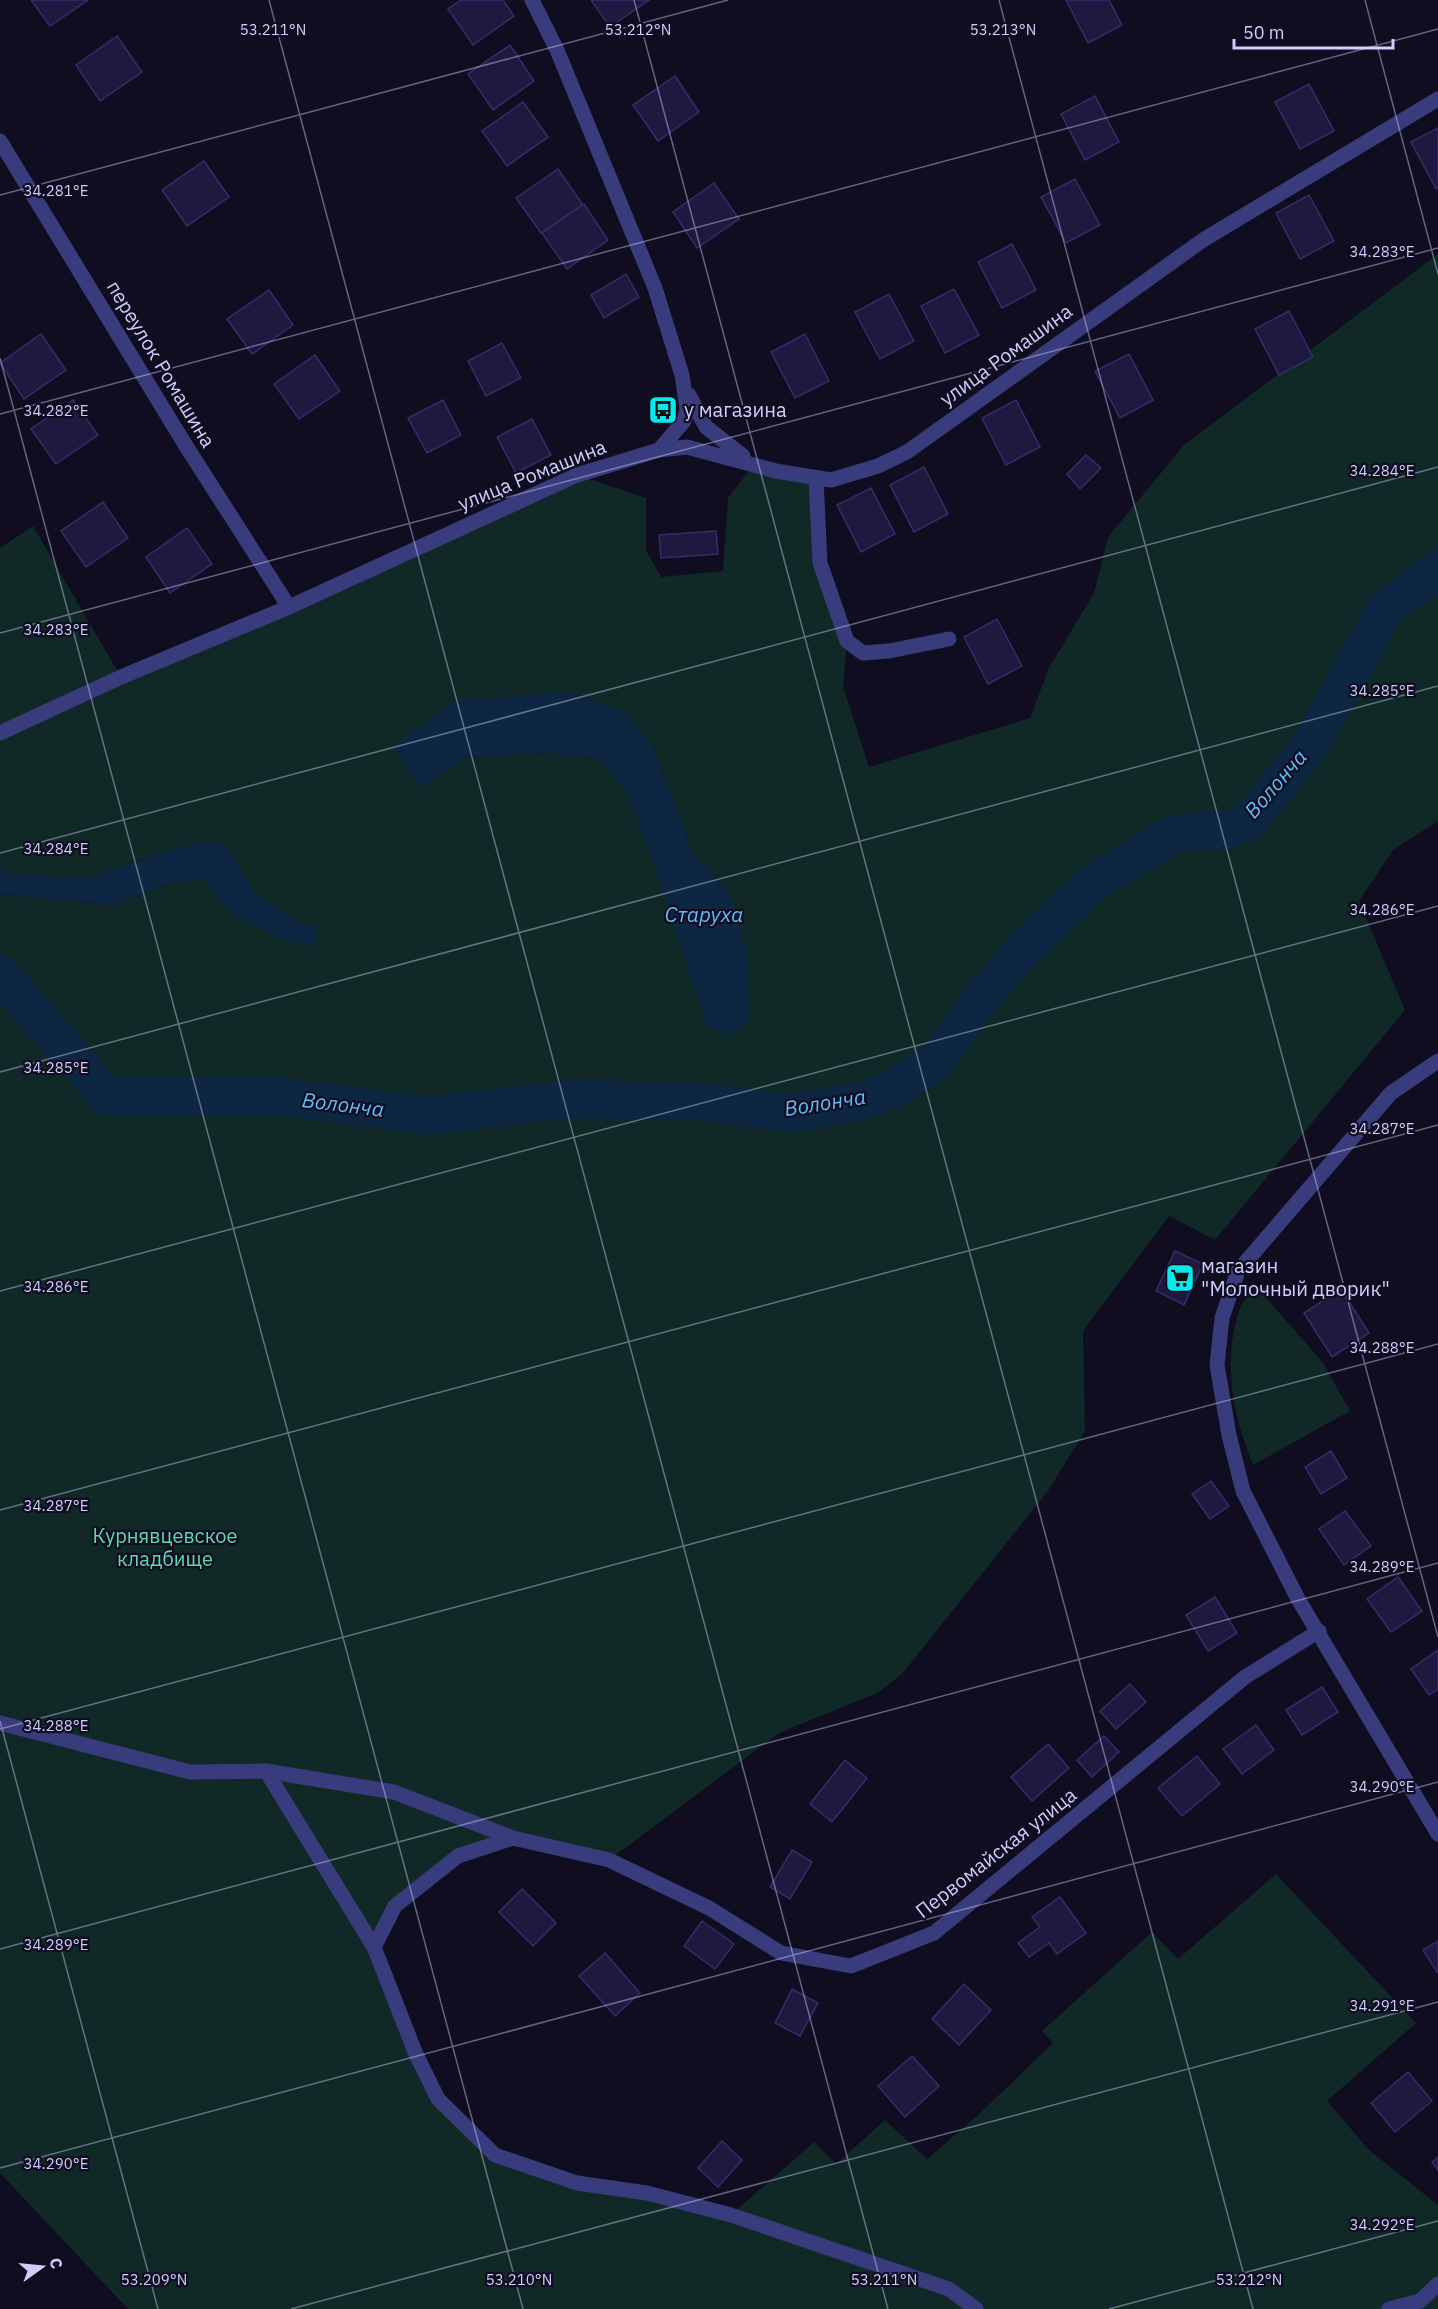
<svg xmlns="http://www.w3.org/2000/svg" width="1438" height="2309" viewBox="0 0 1438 2309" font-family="'IBM Plex Sans',sans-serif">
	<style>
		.green { fill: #102926; fill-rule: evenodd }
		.water { fill: #0d2642 }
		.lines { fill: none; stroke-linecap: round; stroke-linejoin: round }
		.river { stroke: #0d2642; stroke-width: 38 }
		.building { fill: #1e1a3f; stroke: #342d6a; stroke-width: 1.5 }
		.minor { stroke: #393c7c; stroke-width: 15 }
		.ticks { fill: none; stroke: #cecdfd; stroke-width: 1.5; stroke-opacity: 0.45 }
		.labels { text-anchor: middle; stroke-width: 4.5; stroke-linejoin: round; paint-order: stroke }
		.street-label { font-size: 20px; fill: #cecdfd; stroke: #0f0d1f }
		.poi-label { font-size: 20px; fill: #cecdfd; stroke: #0f0d1f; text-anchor: start }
		.park-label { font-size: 20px; fill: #5cdab1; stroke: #0f0d1f }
		.water-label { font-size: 21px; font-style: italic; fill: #5ebefa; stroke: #0f0d1f }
		.ticks-label { font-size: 15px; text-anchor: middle; fill: #cecdfd; stroke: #0f0d1f; stroke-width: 4.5; stroke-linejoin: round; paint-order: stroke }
	</style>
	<rect width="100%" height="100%" fill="#0f0d1f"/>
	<g class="green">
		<path d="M1438,254V821L1393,850L1359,901L1405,1010L1215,1240L1169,1216L1083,1331L1085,1431L1048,1491L902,1674L877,1693L779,1733L609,1860L513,1838L458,1856L395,1906L374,1947L438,2099L495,2155L731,2215L814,2142L836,2164L885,2120L927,2159L976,2117L1053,2043L1042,2031L1152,1932L1178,1959L1276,1874L1416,2023L1327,2101L1369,2150L1438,2205V2309H128L0,2173V894L110,905L171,884L204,878L231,912L316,926L294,920L255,894L233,855L177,848L90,877L13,876L0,870V548L33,526L121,677L577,475L646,498V550L661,577L723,571L728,498L755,463L816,479L820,563L847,641L843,686L869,767L1030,718L1049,668L1094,593L1108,537L1184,445ZM456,701L653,746L692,852L731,895L649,849L628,795L601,760L547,752L464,758L420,787Z"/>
		<path d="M1254,1284L1323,1363L1350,1411L1253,1465C1234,1417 1223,1368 1237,1317C1240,1306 1249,1294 1254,1284Z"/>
	</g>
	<g class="water">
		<path d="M568,692L626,712L653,746L692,852L731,895L746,951L750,1020L730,1035L707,1026L649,849L628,795L601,760L547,752L464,758L420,787L394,749L401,740L456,701Z"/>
		<path d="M218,840L233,855L255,894L294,920L317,926L314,946L278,939L231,912L204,878L171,884L110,905L0,894V870L13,876L90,877L177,848Z"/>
	</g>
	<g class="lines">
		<path class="river" d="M0,974L108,1097H283L429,1116L571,1099L694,1101L789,1113L862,1101L899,1086L937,1060L975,1006L1019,954L1090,885L1172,835L1201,830L1223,831L1251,819L1313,741L1385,609L1438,570"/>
	</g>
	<g class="building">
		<path d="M31,0H88L50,26Z"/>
		<path d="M461,0H503L514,16L473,45L448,9Z"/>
		<path d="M591,0H649L610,27Z"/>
		<path d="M1066,0H1109L1122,25L1088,43Z"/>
		<path d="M117,36L142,72L100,101L76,65Z"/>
		<path d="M510,45L534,81L493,110L468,74Z"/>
		<path d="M675,76L699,112L658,141L633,105Z"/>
		<path d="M1309,84L1334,131L1300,149L1275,102Z"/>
		<path d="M1095,96L1119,142L1085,160L1061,114Z"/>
		<path d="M523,102L548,137L507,166L482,131Z"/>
		<path d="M1438,128V187L1436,189L1411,142Z"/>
		<path d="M204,161L229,197L187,226L162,190Z"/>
		<path d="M558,169L583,205L541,233L516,198Z"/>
		<path d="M1075,179L1100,225L1066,243L1041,197Z"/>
		<path d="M714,183L739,219L697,248L673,212Z"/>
		<path d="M1309,195L1334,241L1300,259L1276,213Z"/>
		<path d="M584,204L608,240L567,269L542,233Z"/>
		<path d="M1012,244L1036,290L1002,308L978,262Z"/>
		<path d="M626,274L639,297L604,318L591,295Z"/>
		<path d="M954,289L979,335L945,353L921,306Z"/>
		<path d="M269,290L293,325L252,354L227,319Z"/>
		<path d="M889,294L914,341L880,359L855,312Z"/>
		<path d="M1289,311L1313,357L1279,375L1255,329Z"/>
		<path d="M41,334L66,370L24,399L0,363Z"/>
		<path d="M805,334L829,381L795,398L771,352Z"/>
		<path d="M502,343L521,378L486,396L468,361Z"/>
		<path d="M1129,354L1153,400L1120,418L1095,371Z"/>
		<path d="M315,355L340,391L299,419L274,384Z"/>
		<path d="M73,400L98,435L56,464L31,429Z"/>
		<path d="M443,400L461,435L427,453L408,418Z"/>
		<path d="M1016,400L1040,447L1006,465L982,418Z"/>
		<path d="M532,419L551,455L516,473L497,437Z"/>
		<path d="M1086,455L1101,468L1080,489L1067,474Z"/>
		<path d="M924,467L948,514L914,532L890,485Z"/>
		<path d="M871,488L895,534L861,552L837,505Z"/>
		<path d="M103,502L128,538L86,567L61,531Z"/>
		<path d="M187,528L212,564L170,593L146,557Z"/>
		<path d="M716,531L718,554L661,558L659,535Z"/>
		<path d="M997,619L1022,666L988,684L964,637Z"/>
		<path d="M1175,1251L1203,1264L1184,1305L1156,1291Z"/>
		<path d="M1341,1289L1369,1333L1332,1357L1304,1313Z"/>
		<path d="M1331,1451L1347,1478L1321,1494L1305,1467Z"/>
		<path d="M1211,1481L1229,1506L1210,1519L1192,1494Z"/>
		<path d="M1345,1511L1371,1546L1344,1565L1319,1529Z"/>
		<path d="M1398,1577L1422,1611L1391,1632L1367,1599Z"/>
		<path d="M1215,1597L1237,1633L1208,1651L1186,1615Z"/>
		<path d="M1438,1650V1689L1429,1695L1411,1669Z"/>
		<path d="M1130,1684L1146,1702L1116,1729L1100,1711Z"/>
		<path d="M1322,1687L1338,1712L1302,1735L1286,1710Z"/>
		<path d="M1256,1725L1274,1750L1242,1774L1223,1749Z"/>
		<path d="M1104,1736L1119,1752L1092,1777L1077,1760Z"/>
		<path d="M1048,1744L1069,1768L1032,1801L1011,1777Z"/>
		<path d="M1197,1756L1220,1784L1182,1816L1158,1788Z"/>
		<path d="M845,1760L867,1778L832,1822L810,1804Z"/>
		<path d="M792,1850L812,1862L790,1899L770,1887Z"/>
		<path d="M522,1889L556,1923L533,1946L499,1912Z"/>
		<path d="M1060,1897L1086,1933L1057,1954L1049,1943L1029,1957L1018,1943L1040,1927L1032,1917Z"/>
		<path d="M702,1921L734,1944L715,1969L684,1946Z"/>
		<path d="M1438,1941V1972H1437L1423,1950Z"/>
		<path d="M605,1953L640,1993L615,2016L579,1976Z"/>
		<path d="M964,1984L991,2010L959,2045L932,2019Z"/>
		<path d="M792,1989L818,2003L800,2036L775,2023Z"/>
		<path d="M912,2056L939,2086L905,2117L878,2086Z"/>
		<path d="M1408,2072L1432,2101L1395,2132L1371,2103Z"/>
		<path d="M722,2141L742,2160L718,2187L698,2168Z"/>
		<path d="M1438,2157V2170L1432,2162Z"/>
	</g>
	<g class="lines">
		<g class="minor">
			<path d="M532,0L557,50L655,288L682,375L687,409L684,421L659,450"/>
			<path d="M0,141L186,446L289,607"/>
			<path d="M689,395L706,427L743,456"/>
			<path d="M816,479L820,563L847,641L863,653L889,651L949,639"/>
			<path d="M0,733L121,677L289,607L577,475L659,450L687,447L776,471L831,480L878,466L907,452L1203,240L1438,99"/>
			<path d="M1438,1061L1391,1093L1238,1271L1222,1318L1217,1365L1229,1435L1243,1491L1298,1599L1438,1834"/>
			<path d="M0,1723L190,1772L266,1771L394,1792L513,1838L609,1860L709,1908L781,1953L851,1966L934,1933L1245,1677L1319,1631"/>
			<path d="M266,1771L374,1947L415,2052L438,2099L495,2155L577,2183L647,2193L731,2215L949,2289L976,2309"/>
			<path d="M374,1947L395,1906L458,1856L513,1838"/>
			<path d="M1389,2309L1420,2301L1438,2284"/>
		</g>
	</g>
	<path class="ticks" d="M269,0L888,2309M634,0L1253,2309M999,0L1438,1637M1365,0L1438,274M0,195L728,0M0,358L523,2309M0,414L1438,29M0,633L1438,248M0,853L1438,467M0,1072L1438,686M0,1291L1438,906M0,1510L1438,1125M0,1721L158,2309M0,1729L1438,1344M0,1949L1438,1563M0,2168L1438,1782M291,2309L1438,2002M1109,2309L1438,2221"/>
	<defs>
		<g id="bus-square" transform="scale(1.5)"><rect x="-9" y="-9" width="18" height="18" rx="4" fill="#08e9ee" stroke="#0f0d1f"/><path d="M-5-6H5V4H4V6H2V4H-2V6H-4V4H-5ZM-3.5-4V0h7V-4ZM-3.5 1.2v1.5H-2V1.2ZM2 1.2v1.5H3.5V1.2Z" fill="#111"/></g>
		<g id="supermarket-square" transform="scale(1.5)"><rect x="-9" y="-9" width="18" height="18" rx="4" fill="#08e9ee" stroke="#0f0d1f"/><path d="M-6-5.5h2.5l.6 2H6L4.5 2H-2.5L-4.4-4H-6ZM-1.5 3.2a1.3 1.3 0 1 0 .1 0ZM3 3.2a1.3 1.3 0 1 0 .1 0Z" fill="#111"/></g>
	</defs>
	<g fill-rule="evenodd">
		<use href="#bus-square" x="663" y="410"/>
		<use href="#supermarket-square" x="1180" y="1278"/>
	</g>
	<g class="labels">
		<g class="street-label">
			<text transform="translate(1006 355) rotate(-36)" y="7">улица Ромашина</text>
			<text transform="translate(161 364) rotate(59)" y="7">переулок Ромашина</text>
			<text transform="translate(532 475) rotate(-22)" y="7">улица Ромашина</text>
			<text transform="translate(996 1853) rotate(-38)" y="7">Первомайская улица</text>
		</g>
		<g class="poi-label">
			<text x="684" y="417">у магазина</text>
			<text x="1201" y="1273">магазин<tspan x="1201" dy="23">"Молочный дворик"</tspan></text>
		</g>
		<g class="park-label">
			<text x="165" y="1543">Курнявцевское<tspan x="165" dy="23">кладбище</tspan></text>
		</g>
		<g class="water-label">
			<text transform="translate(1276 784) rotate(-49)" y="7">Волонча</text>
			<text x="704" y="922">Старуха</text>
			<text transform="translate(825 1103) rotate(-9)" y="7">Волонча</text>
			<text transform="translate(343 1105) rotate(7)" y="7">Волонча</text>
		</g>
	</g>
	<g class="ticks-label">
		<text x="273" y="35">53.211°N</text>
		<text x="638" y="35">53.212°N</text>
		<text x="1003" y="35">53.213°N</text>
		<text x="56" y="196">34.281°E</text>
		<text x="1382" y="257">34.283°E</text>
		<text x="56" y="416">34.282°E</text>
		<text x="1382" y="476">34.284°E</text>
		<text x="56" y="635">34.283°E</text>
		<text x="1382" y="696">34.285°E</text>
		<text x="56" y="854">34.284°E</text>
		<text x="1382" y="915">34.286°E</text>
		<text x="56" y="1073">34.285°E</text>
		<text x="1382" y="1134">34.287°E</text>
		<text x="56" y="1292">34.286°E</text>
		<text x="1382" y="1353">34.288°E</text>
		<text x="56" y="1511">34.287°E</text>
		<text x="1382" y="1572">34.289°E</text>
		<text x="56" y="1731">34.288°E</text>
		<text x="1382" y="1792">34.290°E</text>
		<text x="56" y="1950">34.289°E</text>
		<text x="1382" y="2011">34.291°E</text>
		<text x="56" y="2169">34.290°E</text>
		<text x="1382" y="2230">34.292°E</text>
		<text x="154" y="2285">53.209°N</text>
		<text x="519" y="2285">53.210°N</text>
		<text x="884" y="2285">53.211°N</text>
		<text x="1249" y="2285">53.212°N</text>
	</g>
	<g transform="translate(42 2267) rotate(75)" stroke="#0f0d1f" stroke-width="4.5" paint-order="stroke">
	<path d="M0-4.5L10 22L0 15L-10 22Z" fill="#cecdfd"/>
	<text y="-9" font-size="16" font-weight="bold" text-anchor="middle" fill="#cecdfd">С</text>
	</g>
	<path d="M1234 39v9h159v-9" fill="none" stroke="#cecdfd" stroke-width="3"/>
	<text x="1243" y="39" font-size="18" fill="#cecdfd" stroke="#0f0d1f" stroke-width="4.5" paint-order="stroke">50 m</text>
</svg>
